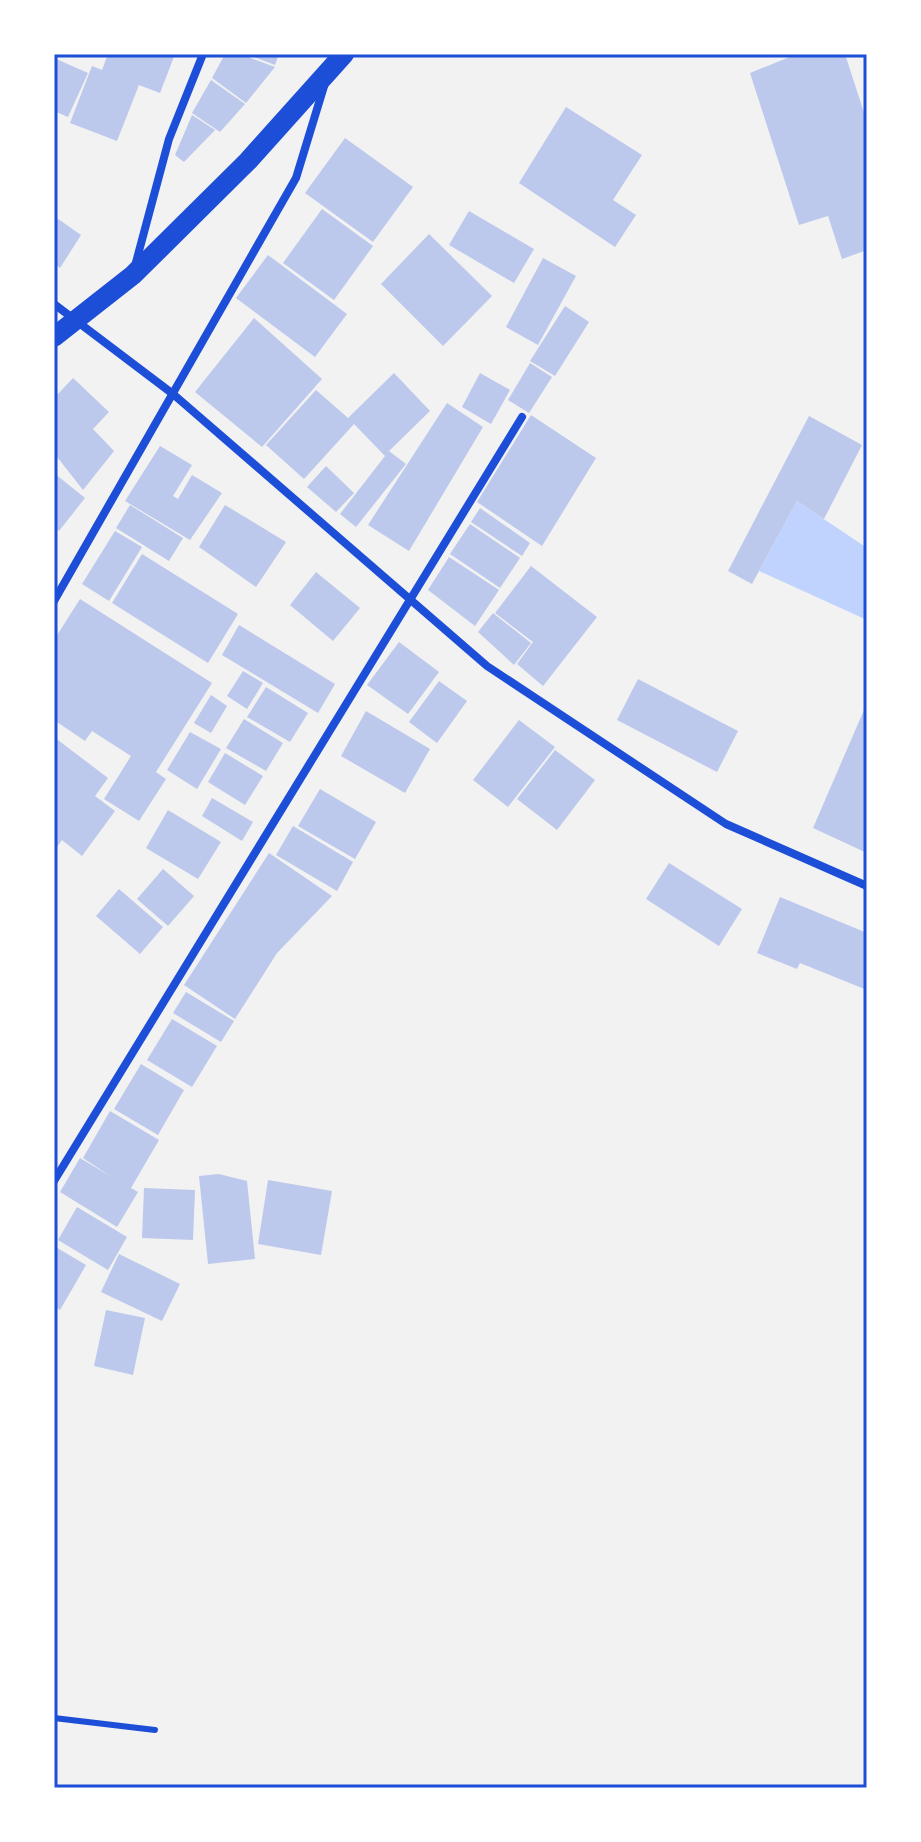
<svg xmlns="http://www.w3.org/2000/svg" width="921" height="1842" viewBox="0 0 921 1842" font-family="'Golos Text',sans-serif">
	<style>
		.water { fill: #bfd3fe }
		.building { fill: #bdc9ec }
		.lines { fill: none; stroke-linecap: round; stroke-linejoin: round }
		.service { stroke: #1d4ed8; stroke-width: 6 }
		.minor { stroke: #1d4ed8; stroke-width: 8 }
		.primary { stroke: #1d4ed8; stroke-width: 20 }
		.neatline { fill: none; stroke: #1d4ed8; stroke-width: 3 }
	</style>
	<rect width="100%" height="100%" fill="#f2f2f2"/>
	<path class="water" d="M797,501L867,548V620L759,571Z"/>
	<g class="building">
		<path d="M108,54H175L160,93L139,85L117,141L70,123L92,66L102,70Z"/>
		<path d="M225,54H240L275,67L246,103L212,78Z"/>
		<path d="M246,54H279L275,65Z"/>
		<path d="M797,54H845L867,122V250L842,259L828,216L799,225L750,73Z"/>
		<path d="M54,58L88,73L68,117L54,111Z"/>
		<path d="M211,80L245,104L220,132L192,113Z"/>
		<path d="M566,107L642,155L613,200L636,215L615,247L519,183Z"/>
		<path d="M192,115L215,130L184,162L175,155Z"/>
		<path d="M345,138L413,187L373,242L305,193Z"/>
		<path d="M322,209L373,246L334,300L283,263Z"/>
		<path d="M469,211L534,249L514,283L449,245Z"/>
		<path d="M54,216L81,235L60,268L54,263Z"/>
		<path d="M429,234L492,296L443,346L381,284Z"/>
		<path d="M268,255L347,314L315,357L236,298Z"/>
		<path d="M543,258L576,276L538,345L506,327Z"/>
		<path d="M565,306L589,322L555,376L530,361Z"/>
		<path d="M254,318L322,379L262,447L195,392Z"/>
		<path d="M530,363L552,377L529,413L508,400Z"/>
		<path d="M394,373L430,411L389,451L406,464L356,527L340,514L385,456L354,424L304,479L266,445L316,390L348,418Z"/>
		<path d="M480,373L510,390L491,424L462,407Z"/>
		<path d="M73,378L109,412L93,429L114,451L83,490L54,453V390L58,394Z"/>
		<path d="M447,403L483,427L409,551L368,525Z"/>
		<path d="M531,415L596,458L542,546L477,502Z"/>
		<path d="M809,416L862,445L824,519L797,501L752,584L728,571Z"/>
		<path d="M160,446L192,465L173,496L178,499L192,475L222,493L190,540L125,501Z"/>
		<path d="M326,466L354,493L336,512L307,487Z"/>
		<path d="M54,473L85,498L59,531L54,527Z"/>
		<path d="M130,505L183,538L169,561L116,528Z"/>
		<path d="M225,505L286,542L256,587L199,547Z"/>
		<path d="M480,508L530,543L522,556L471,522Z"/>
		<path d="M470,524L520,558L500,588L450,554Z"/>
		<path d="M115,531L142,547L109,601L82,584Z"/>
		<path d="M142,554L238,614L208,663L112,603Z"/>
		<path d="M449,557L499,590L475,626L428,590Z"/>
		<path d="M531,566L597,617L543,686L517,664L533,642L495,613Z"/>
		<path d="M316,572L360,608L333,641L290,605Z"/>
		<path d="M80,599L212,683L156,772L166,779L139,821L104,799L131,756L92,731L85,741L54,720V640Z"/>
		<path d="M493,613L531,643L514,665L478,632Z"/>
		<path d="M239,625L335,684L318,713L222,655Z"/>
		<path d="M399,642L439,672L408,714L367,685Z"/>
		<path d="M243,671L263,683L247,709L227,696Z"/>
		<path d="M638,679L738,731L717,772L617,720Z"/>
		<path d="M439,681L467,701L437,743L409,722Z"/>
		<path d="M266,687L308,713L290,742L247,717Z"/>
		<path d="M211,695L227,706L211,733L194,723Z"/>
		<path d="M867,703V853L813,828Z"/>
		<path d="M366,711L430,749L405,793L341,756Z"/>
		<path d="M244,719L283,743L266,771L226,748Z"/>
		<path d="M519,720L555,747L508,807L473,780Z"/>
		<path d="M190,732L221,749L197,789L167,770Z"/>
		<path d="M54,737L108,778L95,796L115,811L82,856L62,840L54,851Z"/>
		<path d="M555,750L595,780L557,830L517,799Z"/>
		<path d="M225,753L263,776L245,805L208,782Z"/>
		<path d="M320,789L376,822L355,859L298,826Z"/>
		<path d="M212,798L253,822L242,841L202,816Z"/>
		<path d="M168,810L221,842L198,879L146,848Z"/>
		<path d="M293,826L353,862L337,891L276,855Z"/>
		<path d="M269,853L332,896L277,953L235,1019L184,985Z"/>
		<path d="M669,863L742,909L719,946L646,899Z"/>
		<path d="M163,869L194,896L168,926L137,899Z"/>
		<path d="M119,889L163,927L140,954L96,916Z"/>
		<path d="M780,897L867,933V990L800,963L797,969L757,953Z"/>
		<path d="M186,992L234,1021L221,1042L173,1013Z"/>
		<path d="M172,1019L217,1046L192,1087L147,1060Z"/>
		<path d="M141,1064L184,1090L158,1135L114,1109Z"/>
		<path d="M110,1111L159,1140L131,1188L138,1192L117,1227L60,1192L80,1158L110,1176L83,1158Z"/>
		<path d="M219,1174L247,1181L255,1259L208,1264L199,1176Z"/>
		<path d="M268,1180L332,1191L321,1255L258,1244Z"/>
		<path d="M144,1188L195,1190L193,1240L142,1238Z"/>
		<path d="M77,1207L127,1237L108,1270L58,1240Z"/>
		<path d="M54,1246L86,1265L60,1310L54,1306Z"/>
		<path d="M119,1254L180,1284L162,1321L101,1292Z"/>
		<path d="M106,1310L145,1318L133,1375L94,1366Z"/>
	</g>
	<g class="lines">
		<path class="service" d="M54,1718L155,1730"/>
		<g class="minor">
			<path d="M135,266L169,139L203,54"/>
			<path d="M54,304L173,394L487,666L726,824L867,886"/>
			<path d="M54,601L296,178L325,83"/>
			<path d="M54,1181L522,417"/>
		</g>
		<path class="primary" d="M54,337L133,275L248,161L344,54"/>
	</g>
	<rect width="921" height="1842" fill="none" stroke="#ffffff" stroke-width="112"/>
	<rect x="56" y="56" width="809" height="1730" class="neatline"/>
</svg>
